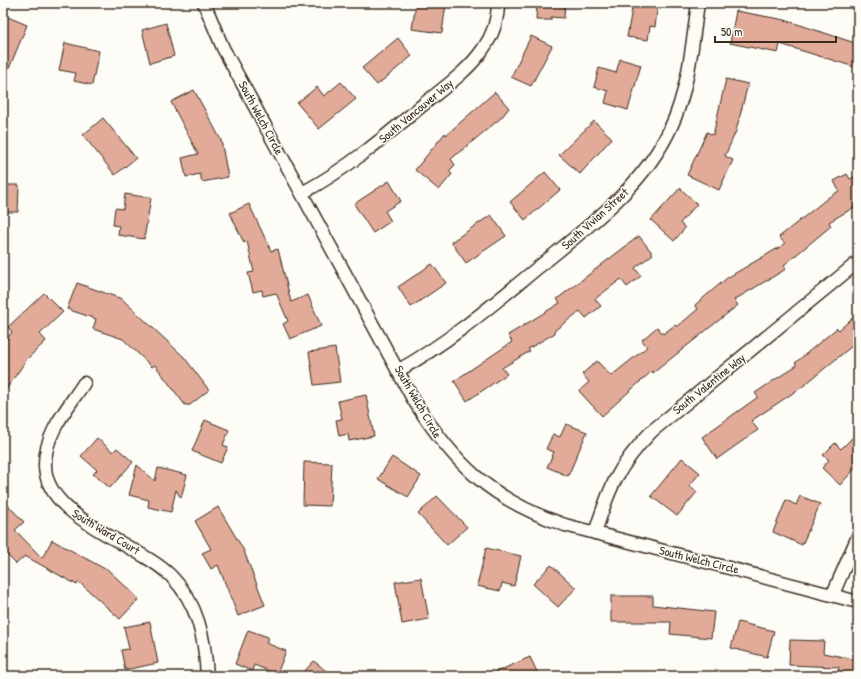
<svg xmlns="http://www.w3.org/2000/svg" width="861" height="679" viewBox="0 0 861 679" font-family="'Patrick Hand',sans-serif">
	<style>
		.building { fill: #e2ab99; stroke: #3b2a1e }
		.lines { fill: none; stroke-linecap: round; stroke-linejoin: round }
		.street-casing { stroke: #3b2a1e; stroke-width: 15 }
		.street { stroke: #fdfcf7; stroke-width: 12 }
		.labels { text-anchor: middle; stroke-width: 3; stroke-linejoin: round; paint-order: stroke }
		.street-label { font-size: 12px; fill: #3b2a1e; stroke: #fdfcf7 }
	</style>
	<rect width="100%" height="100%" fill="#fdfcf7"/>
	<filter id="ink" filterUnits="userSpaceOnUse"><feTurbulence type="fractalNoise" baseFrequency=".025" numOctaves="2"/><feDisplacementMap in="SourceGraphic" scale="8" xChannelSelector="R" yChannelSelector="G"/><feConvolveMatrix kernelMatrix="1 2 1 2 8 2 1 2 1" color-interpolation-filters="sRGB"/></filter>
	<g filter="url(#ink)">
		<g class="building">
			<path d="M416,3H446L442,33L412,29Z"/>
			<path d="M537,3H565L564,18L551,17V20H536Z"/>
			<path d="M633,3H658L655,27L650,26L648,40L627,37Z"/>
			<path d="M736,11L785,20L858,44V68L780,44L778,53L730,43Z"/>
			<path d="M3,15L27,25L3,83Z"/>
			<path d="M166,23L174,56L150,63L142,30Z"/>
			<path d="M531,36L552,46L531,86L511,77Z"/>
			<path d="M398,38L412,56L377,85L362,68Z"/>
			<path d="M65,43L99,51L92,85L74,81L76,73L59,70Z"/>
			<path d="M620,59L641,65L628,110L605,103L608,91L594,87L599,68L616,73Z"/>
			<path d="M726,79L748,84L736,131L725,156L733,160L719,190L687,175L707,132L713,135Z"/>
			<path d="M341,82L356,99L319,129L297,103L317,87L324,96Z"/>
			<path d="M194,90L221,140L228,177L202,182L200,174L186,177L182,158L198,154L171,102Z"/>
			<path d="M495,92L509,108L501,118L451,159L455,165L449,171L452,174L439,190L415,170L445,133L446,135Z"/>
			<path d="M103,118L136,158L115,175L83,135Z"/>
			<path d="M594,121L612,138L580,174L559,155Z"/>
			<path d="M545,172L560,190L525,220L510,202Z"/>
			<path d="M847,174L850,179L858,175V205L829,222L831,226L784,265L786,269L734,300L738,305L653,373L652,371L602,416L579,391L589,382L582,374L597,361L611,376L647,347L642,340L657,327L663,334L675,325L677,327L698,309L695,305L727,278L785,244L779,237L829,197L839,191L834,181Z"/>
			<path d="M389,181L401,201L385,211L391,221L373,233L354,204Z"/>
			<path d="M3,185H19L18,212H3Z"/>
			<path d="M680,188L697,204L680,223L685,228L674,241L651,220Z"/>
			<path d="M125,194L151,198L144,239L118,235L119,226L113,225L115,208L123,209Z"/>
			<path d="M249,204L271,251L278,249L291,302L308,295L321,326L290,339L283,324L288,321L276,293L263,296L262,290L253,292L248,273L254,272L247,241L244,243L230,213Z"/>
			<path d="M491,215L506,236L466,263L451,242Z"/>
			<path d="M639,236L653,254L635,268L641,276L627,287L621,279L595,299L601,306L586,318L580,311L554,331L555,333L528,349L530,351L502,368L507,374L467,401L454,381L512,342L508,335L560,303L557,299Z"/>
			<path d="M432,264L446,283L411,307L398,287Z"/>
			<path d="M77,283L122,299L184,357L209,390L190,405H185L155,365L152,367L123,339L93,329L96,319L67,309Z"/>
			<path d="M44,293L63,312L40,334L46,341L27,359L3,394V344L12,332L8,327Z"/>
			<path d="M858,313V341L802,387L751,421L758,430L717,459L702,437L758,397L755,393L797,365L795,363L837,328L839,330Z"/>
			<path d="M335,348L340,382L314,385L309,352Z"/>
			<path d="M366,395L374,436L349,441L348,434L339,436L336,420L342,419L338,401Z"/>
			<path d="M205,420L229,430L223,445L228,447L221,463L192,451Z"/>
			<path d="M566,424L587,432L568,476L547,467L554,452L546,449L553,434L560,437Z"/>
			<path d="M97,438L113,452L117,448L133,462L110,488L93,474L97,470L81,456Z"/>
			<path d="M852,438L858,444V465L840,485L822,468L829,460L823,455L835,443L841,449Z"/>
			<path d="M392,457L421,476L408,497L378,479Z"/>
			<path d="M682,458L700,473L689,486L697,492L677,516L651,496Z"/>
			<path d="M304,462L332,463L330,506L303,505Z"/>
			<path d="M137,465L155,481L158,468L187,475L181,498L176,490L171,512L148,507L149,500L129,495Z"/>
			<path d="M437,496L467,527L447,545L418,514Z"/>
			<path d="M800,496L820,504L802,545L773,532L786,500L796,505Z"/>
			<path d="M3,500L24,522L15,530L42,558L52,540L105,569L106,568L139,599L120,619L79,582L77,585L25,556L16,564L3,551Z"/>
			<path d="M218,507L243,549L265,605L238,616L218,565L211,569L202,553L211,549L195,521Z"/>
			<path d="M486,548L521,556L514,586L502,583L500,591L477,586Z"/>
			<path d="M551,565L576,588L558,607L533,584Z"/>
			<path d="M421,578L429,619L402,624L395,582Z"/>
			<path d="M611,596H653V605L714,612L711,638L670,634L671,622H611Z"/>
			<path d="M150,622L158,663L125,670L121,650L129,649L124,627Z"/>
			<path d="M738,622L774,631L767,657L731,648Z"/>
			<path d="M248,630L268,637L266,643L286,651L277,674L254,665L252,671L235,664Z"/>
			<path d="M790,640L824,641L823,653L858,660V676H837L839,667L789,665Z"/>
			<path d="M530,657L539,676H487Z"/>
			<path d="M314,661L332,676H300Z"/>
		</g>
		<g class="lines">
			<g class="street-casing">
				<g id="street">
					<path d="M204,3L223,48L413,399C454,464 491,500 565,525L858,602"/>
					<path d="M302,193C347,169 386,136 425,103C445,87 469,70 483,49C493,35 498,20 498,3"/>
					<path d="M399,370C449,342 491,306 535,270C586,228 643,188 671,127C689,88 692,45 698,3"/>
					<path d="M84,383C68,408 45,433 45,464C44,519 137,542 171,576C198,603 205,639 207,676"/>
					<path d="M595,533C609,488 618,466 652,431L858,262"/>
					<path d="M833,594L858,536"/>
				</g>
			</g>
			<use href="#street" class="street"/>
		</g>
	</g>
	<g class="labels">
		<g class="street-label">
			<text transform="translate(416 111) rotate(-40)" y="4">South Vancouver Way</text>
			<text transform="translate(261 118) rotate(62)" y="4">South Welch Circle</text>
			<text transform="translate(595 219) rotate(-42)" y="4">South Vivian Street</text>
			<text transform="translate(709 384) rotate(-39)" y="4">South Valentine Way</text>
			<text transform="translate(418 402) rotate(60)" y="4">South Welch Circle</text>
			<text transform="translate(106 532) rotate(31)" y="4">South Ward Court</text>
			<text transform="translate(699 560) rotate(14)" y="4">South Welch Circle</text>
		</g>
	</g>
	<rect width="861" height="679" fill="none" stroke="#fdfcf7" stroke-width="16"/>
	<rect x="8" y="8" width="845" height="663" fill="none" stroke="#3b2a1e" stroke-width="1.5" filter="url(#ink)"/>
	<path d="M715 36v6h121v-6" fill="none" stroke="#3b2a1e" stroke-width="2"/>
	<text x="721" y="36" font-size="12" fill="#3b2a1e" stroke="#fdfcf7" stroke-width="3" paint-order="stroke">50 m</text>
</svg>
